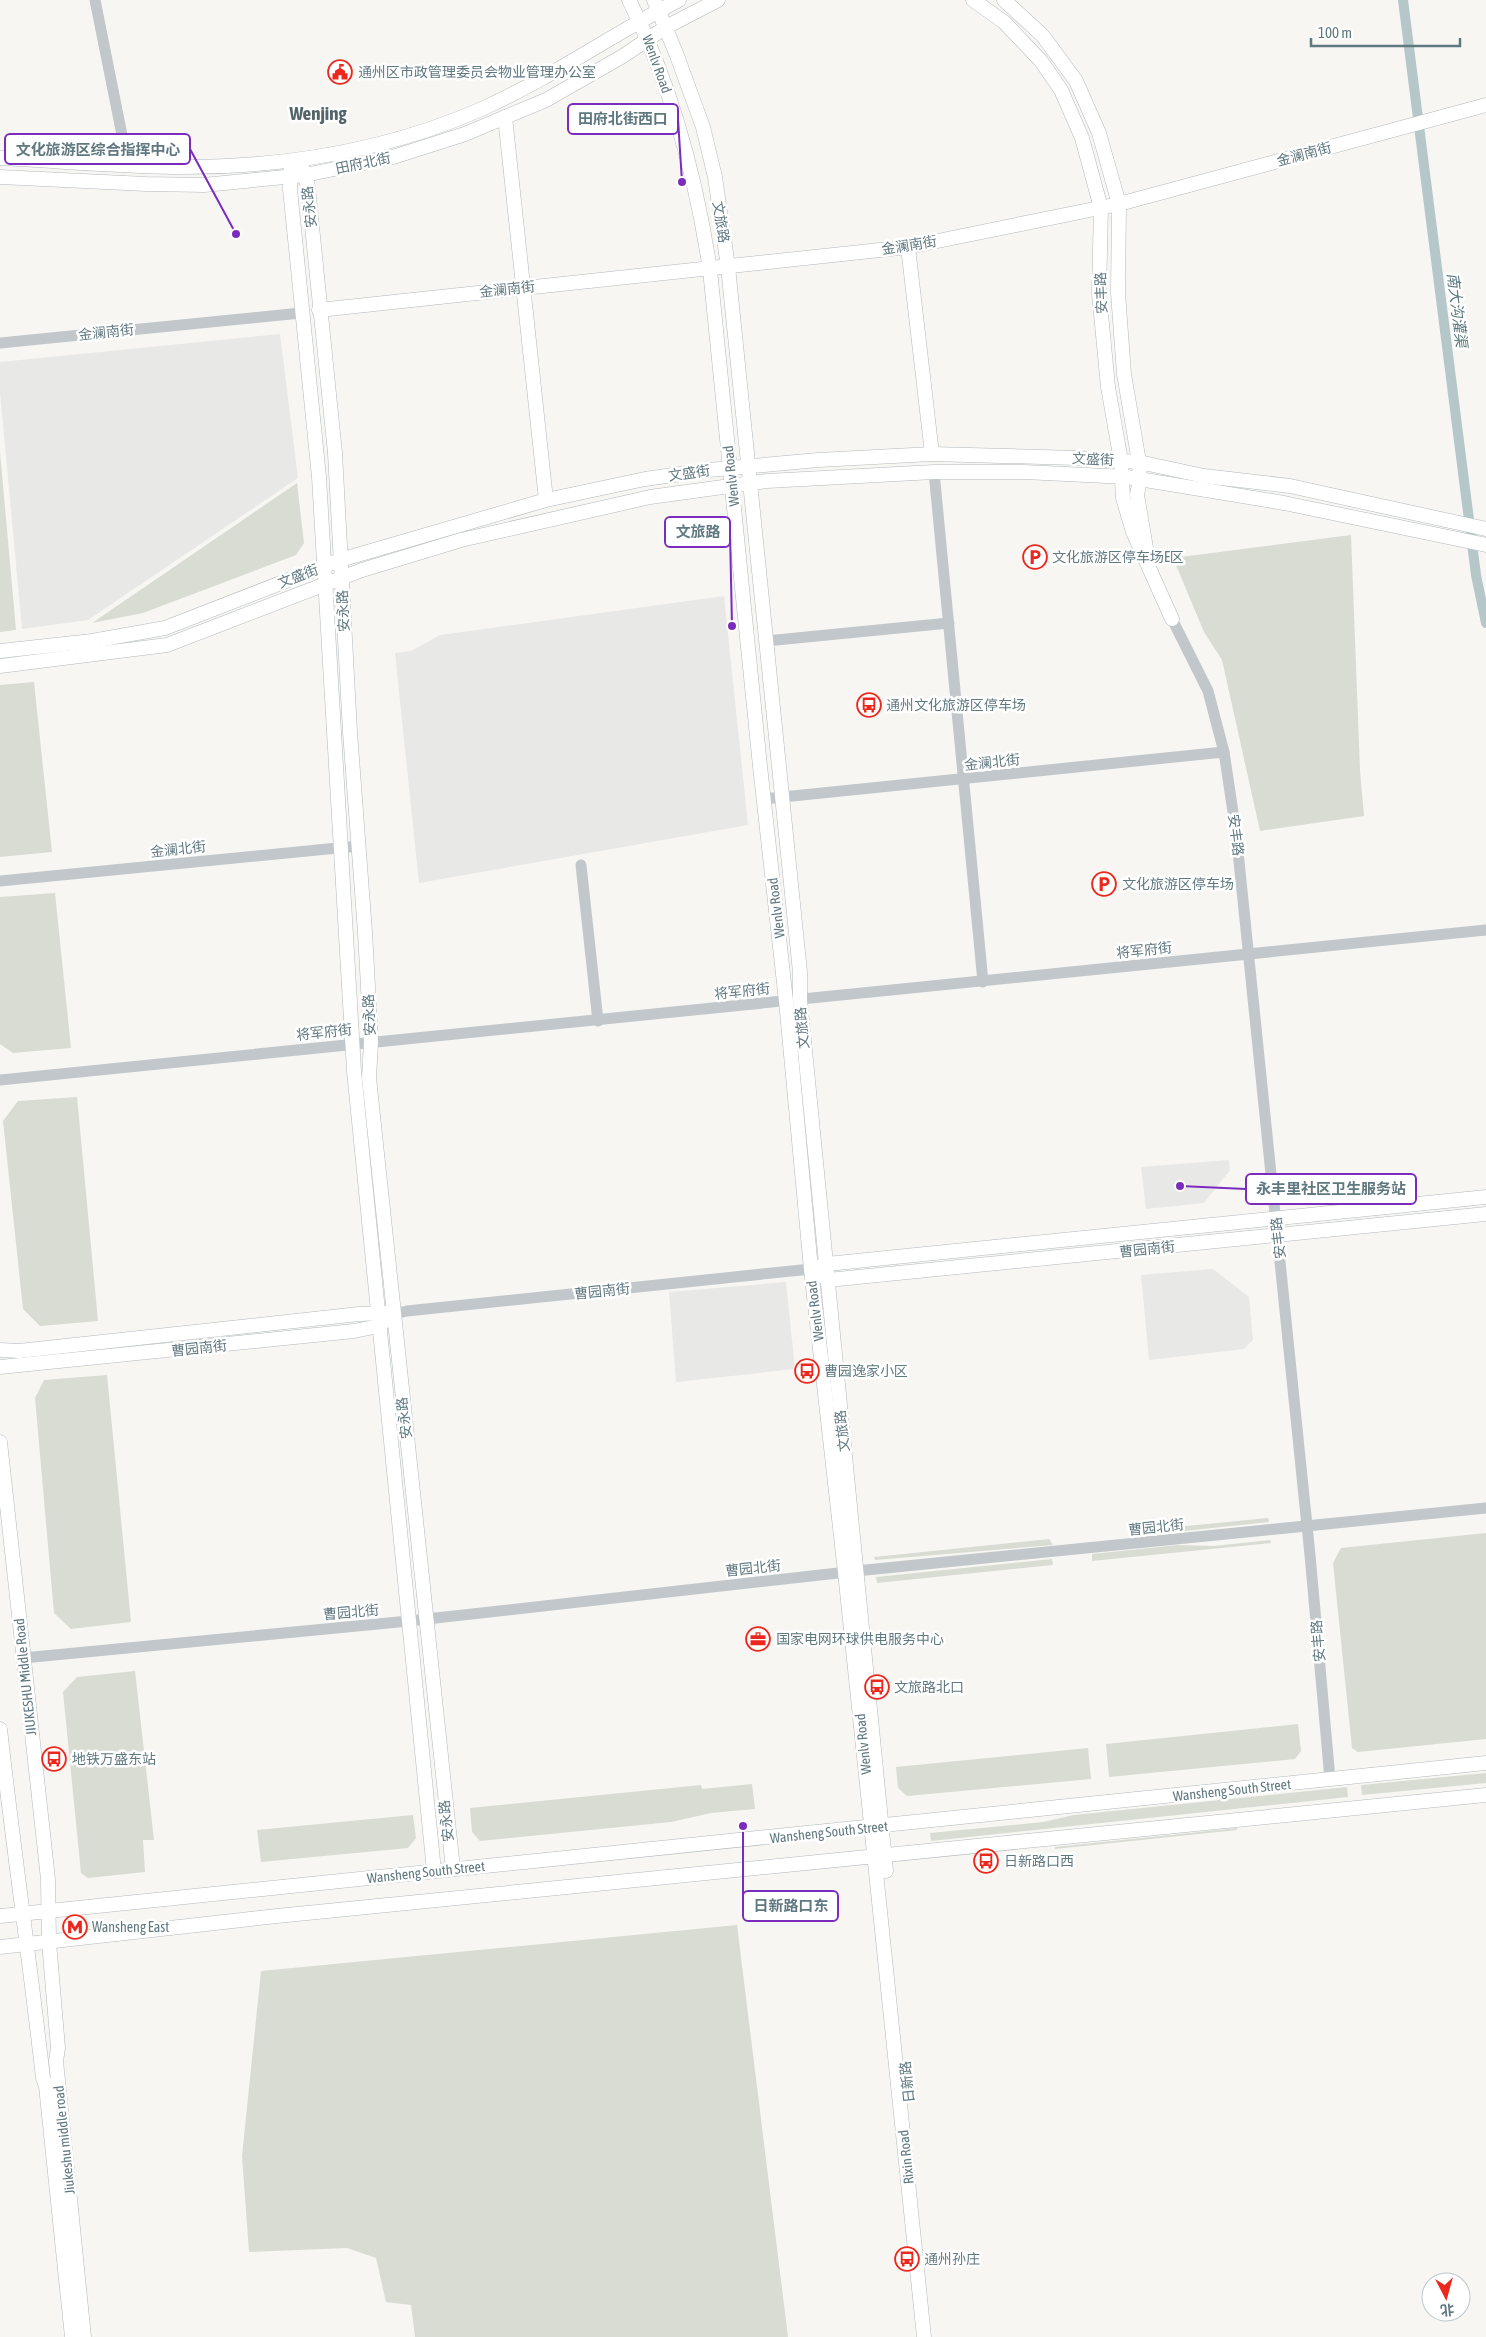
<svg xmlns="http://www.w3.org/2000/svg" width="1486" height="2337" viewBox="0 0 1486 2337" font-family="'Asap Condensed','Noto Sans SC',sans-serif">
	<style>
		.built { fill: #e8e8e7 }
		.green { fill: #d8dcd2 }
		.lines { fill: none; stroke-linecap: round; stroke-linejoin: round }
		.canal { stroke: #b6c7c9; stroke-width: 10 }
		.major-casing { stroke: #b2b9bc; stroke-width: 15 }
		.minor { stroke: #c1c7ca; stroke-width: 11 }
		.major { stroke: #fff; stroke-width: 14 }
		.labels { text-anchor: middle; stroke-width: 5; stroke-linejoin: round; paint-order: stroke }
		.street-label { font-size: 14px; fill: #607880; stroke: #fff }
		.poi-label { font-size: 14px; fill: #607880; stroke: #fff; text-anchor: start }
		.water-label { font-size: 15px; font-style: italic; fill: #5b787c; stroke: #fff }
		.district-label { font-size: 19px; font-weight: bold; fill: #53656b; stroke: #fff }
		.leader { fill: none; stroke: #7b2cbf; stroke-width: 2 }
		.callout-dot { fill: #7b2cbf; stroke: #fff; stroke-width: 2 }
		.callout { fill: #fff; stroke: #7b2cbf; stroke-width: 2 }
		.callout-label { font-size: 15px; text-anchor: middle; font-weight: bold; fill: #607880 }
	</style>
	<rect width="100%" height="100%" fill="#f7f6f3"/>
	<g class="built">
		<path d="M280,334L298,478L88,620L22,629L0,392V362Z"/>
		<path d="M724,596L748,825L419,883L395,653L411,651L440,635Z"/>
		<path d="M1229,1160L1230,1170L1204,1203L1146,1209L1141,1167Z"/>
		<path d="M1213,1269L1249,1297L1253,1340L1244,1349L1149,1360L1141,1275Z"/>
		<path d="M786,1282L795,1369L676,1382L669,1292Z"/>
	</g>
	<g class="green">
		<path d="M0,452L16,630L0,632Z"/>
		<path d="M297,483L304,543L296,555L143,613L92,623Z"/>
		<path d="M1351,535L1360,770L1364,816L1260,831L1222,660L1204,632L1173,558Z"/>
		<path d="M34,682L52,852L0,857V685Z"/>
		<path d="M55,893L71,1048L13,1053L0,1044V897Z"/>
		<path d="M77,1097L98,1321L40,1326L23,1309L3,1121L18,1101Z"/>
		<path d="M107,1375L131,1622L71,1629L54,1613L35,1398L44,1380Z"/>
		<path d="M1268,1518L1269,1522L1156,1534V1529Z"/>
		<path d="M1486,1533V1739L1358,1752L1352,1748L1333,1563L1341,1548Z"/>
		<path d="M1049,1539L1053,1545L875,1560L874,1557Z"/>
		<path d="M1270,1540L1271,1543L1092,1561V1554L1178,1545L1214,1546Z"/>
		<path d="M1052,1559L1053,1565L877,1583L876,1577Z"/>
		<path d="M135,1671L154,1840H143L145,1872L88,1878L81,1873L63,1692L77,1677Z"/>
		<path d="M1298,1724L1301,1751L1295,1759L1109,1777L1106,1744Z"/>
		<path d="M1088,1748L1091,1779L907,1796L898,1788L896,1767Z"/>
		<path d="M1486,1773V1783L1362,1795L1361,1785Z"/>
		<path d="M752,1784L755,1809L711,1813L671,1822L480,1841L472,1832L470,1808L701,1785L702,1789Z"/>
		<path d="M1347,1787L1348,1797L931,1841L930,1833L1043,1822L1074,1815Z"/>
		<path d="M413,1815L416,1838L408,1848L261,1862L257,1830Z"/>
		<path d="M1237,1828V1830L1055,1849V1847Z"/>
		<path d="M737,1925L788,2337H415L411,2305L386,2302L376,2258L347,2248L249,2252L242,2156L261,1971Z"/>
	</g>
	<g class="lines">
		<path class="canal" d="M1403,0L1476,575L1486,623"/>
		<g class="major-casing">
			<g id="major">
				<path d="M629,0C671,84 696,177 710,270L760,766L786,1001L811,1269L845,1572L924,2337"/>
				<path d="M654,0L676,53L703,127L715,177L728,267L800,972V1000L886,1871"/>
				<path d="M973,0L1004,22L1041,61L1061,90L1082,138L1101,208L1099,293L1108,387L1121,461L1123,498L1133,532L1172,619"/>
				<path d="M1004,0L1043,36L1076,81L1099,133L1119,204L1118,293L1124,374L1139,462L1140,478L1137,495L1146,548"/>
				<path d="M505,117L546,500"/>
				<path d="M0,158C58,161 116,166 174,167C279,168 387,151 484,108C552,77 613,34 679,0"/>
				<path d="M300,160L308,187L335,453L350,732L365,932L371,1042L369,1078L453,1869"/>
				<path d="M291,161L290,189L319,477L354,1071L434,1871"/>
				<path d="M0,177L146,184L204,185L305,175L393,157L465,134L546,100L623,56L666,27L718,0"/>
				<path d="M908,247L932,454"/>
				<path d="M319,310L908,247L1119,204L1486,105"/>
				<path d="M0,651L92,641L165,628L340,560L546,500L645,479L709,470L818,460L932,454L1077,458L1139,462L1204,476L1290,486L1486,529"/>
				<path d="M0,666L167,645L362,570L461,540L650,497L767,481L934,472H1024L1127,477L1284,503L1486,545"/>
				<path d="M818,1267L827,1264L1486,1197"/>
				<path d="M822,1276L828,1280L1486,1214"/>
				<path d="M0,1350L19,1351L359,1314L386,1313"/>
				<path d="M0,1367L354,1331L379,1326L386,1320"/>
				<path d="M0,1442L48,1879L49,1942L58,2048L56,2061L84,2337"/>
				<path d="M0,1729C13,1846 30,1962 43,2078L46,2086L72,2337"/>
				<path d="M0,1916L1486,1763"/>
				<path d="M0,1947L277,1916L1486,1795"/>
			</g>
		</g>
		<g class="minor">
			<path d="M95,0L122,135"/>
			<path d="M0,343L301,313"/>
			<path d="M934,472L983,982"/>
			<path d="M1172,619L1208,691L1224,752L1236,832L1310,1555L1330,1779"/>
			<path d="M766,641L949,623"/>
			<path d="M763,799L1224,752"/>
			<path d="M581,865L598,1021"/>
			<path d="M0,881L358,846"/>
			<path d="M0,1080L1486,930"/>
			<path d="M394,1314L407,1311L811,1269"/>
			<path d="M23,1658L409,1621L856,1571L1486,1508"/>
		</g>
		<use href="#major" class="major"/>
	</g>
	<defs>
		<g id="civic-ring" transform="scale(1.25)"><circle r="9.5" fill="#fff" stroke="#ec281e" stroke-width="1.5"/><path d="M-.6-6.5H3V-4.5H.6V-3L4-1V1h2V6H-6V1h2V-1L-.6-3ZM-1.2 2.5V6h2.4V2.5Z" fill="#ec281e"/></g>
		<g id="parking-ring" transform="scale(1.25)"><circle r="9.5" fill="#fff" stroke="#ec281e" stroke-width="1.5"/><path d="M-3.5-5.5H1a3.5 3.5 0 0 1 0 7H-1V5.5H-3.5ZM-1-3.4V-.6H.8a1.4 1.4 0 0 0 0-2.8Z" fill="#ec281e"/></g>
		<g id="bus-ring" transform="scale(1.25)"><circle r="9.5" fill="#fff" stroke="#ec281e" stroke-width="1.5"/><path d="M-5-6H5V4H4V6H2V4H-2V6H-4V4H-5ZM-3.5-4V0h7V-4ZM-3.5 1.2v1.5H-2V1.2ZM2 1.2v1.5H3.5V1.2Z" fill="#ec281e"/></g>
		<g id="office-ring" transform="scale(1.25)"><circle r="9.5" fill="#fff" stroke="#ec281e" stroke-width="1.5"/><path d="M-6-3h4V-5.5h4V-3h4V5H-6ZM-1-4.5V-3h2v-1.5ZM-6 0V1H6V0Z" fill="#ec281e"/></g>
		<g id="metro-ring" transform="scale(1.25)"><circle r="9.5" fill="#fff" stroke="#ec281e" stroke-width="1.5"/><path d="M-5.5 5V-5H-3L0 0L3-5H5.5V5H3V-.5L0 4L-3-.5V5Z" fill="#ec281e"/></g>
	</defs>
	<g fill-rule="evenodd">
		<use href="#civic-ring" x="340" y="72"/>
		<use href="#parking-ring" x="1035" y="557"/>
		<use href="#bus-ring" x="869" y="705"/>
		<use href="#parking-ring" x="1104" y="884"/>
		<use href="#bus-ring" x="807" y="1371"/>
		<use href="#office-ring" x="758" y="1639"/>
		<use href="#bus-ring" x="877" y="1687"/>
		<use href="#bus-ring" x="54" y="1759"/>
		<use href="#bus-ring" x="986" y="1861"/>
		<use href="#metro-ring" x="75" y="1927"/>
		<use href="#bus-ring" x="907" y="2259"/>
	</g>
	<g class="labels">
		<g class="street-label">
			<text transform="translate(657 64) rotate(70)" y="5">Wenlv Road</text>
			<text transform="translate(1304 154) rotate(-15)" y="5">金澜南街</text>
			<text transform="translate(363 163) rotate(-12)" y="5">田府北街</text>
			<text transform="translate(309 207) rotate(-96)" y="5">安永路</text>
			<text transform="translate(721 222) rotate(81)" y="5">文旅路</text>
			<text transform="translate(909 245) rotate(-9)" y="5">金澜南街</text>
			<text transform="translate(507 289) rotate(-6)" y="5">金澜南街</text>
			<text transform="translate(1101 293) rotate(-92)" y="5">安丰路</text>
			<text transform="translate(106 332) rotate(-6)" y="5">金澜南街</text>
			<text transform="translate(1093 459) rotate(3)" y="5">文盛街</text>
			<text transform="translate(689 473) rotate(-8)" y="5">文盛街</text>
			<text transform="translate(731 476) rotate(-96)" y="5">Wenlv Road</text>
			<text transform="translate(298 576) rotate(-21)" y="5">文盛街</text>
			<text transform="translate(343 611) rotate(-93)" y="5">安永路</text>
			<text transform="translate(992 762) rotate(-6)" y="5">金澜北街</text>
			<text transform="translate(1236 835) rotate(83)" y="5">安丰路</text>
			<text transform="translate(178 849) rotate(-6)" y="5">金澜北街</text>
			<text transform="translate(776 908) rotate(-97)" y="5">Wenlv Road</text>
			<text transform="translate(1144 950) rotate(-6)" y="5">将军府街</text>
			<text transform="translate(742 991) rotate(-6)" y="5">将军府街</text>
			<text transform="translate(369 1015) rotate(-93)" y="5">安永路</text>
			<text transform="translate(802 1028) rotate(-95)" y="5">文旅路</text>
			<text transform="translate(324 1032) rotate(-6)" y="5">将军府街</text>
			<text transform="translate(1278 1238) rotate(-96)" y="5">安丰路</text>
			<text transform="translate(1147 1249) rotate(-6)" y="5">曹园南街</text>
			<text transform="translate(602 1291) rotate(-6)" y="5">曹园南街</text>
			<text transform="translate(815 1311) rotate(-97)" y="5">Wenlv Road</text>
			<text transform="translate(199 1348) rotate(-6)" y="5">曹园南街</text>
			<text transform="translate(404 1418) rotate(-97)" y="5">安永路</text>
			<text transform="translate(842 1431) rotate(-96)" y="5">文旅路</text>
			<text transform="translate(1156 1527) rotate(-6)" y="5">曹园北街</text>
			<text transform="translate(753 1568) rotate(-6)" y="5">曹园北街</text>
			<text transform="translate(351 1612) rotate(-5)" y="5">曹园北街</text>
			<text transform="translate(1318 1641) rotate(-95)" y="5">安丰路</text>
			<text transform="translate(25 1677) rotate(-96)" y="5">JIUKESHU Middle Road</text>
			<text transform="translate(863 1744) rotate(-96)" y="5">Wenlv Road</text>
			<text transform="translate(1232 1790) rotate(-6)" y="5">Wansheng South Street</text>
			<text transform="translate(446 1821) rotate(-96)" y="5">安永路</text>
			<text transform="translate(829 1832) rotate(-6)" y="5">Wansheng South Street</text>
			<text transform="translate(426 1872) rotate(-6)" y="5">Wansheng South Street</text>
			<text transform="translate(907 2082) rotate(-96)" y="5">日新路</text>
			<text transform="translate(64 2140) rotate(-96)" y="5">Jiukeshu middle road</text>
			<text transform="translate(906 2157) rotate(-96)" y="5">Rixin Road</text>
		</g>
		<g class="poi-label">
			<text x="358" y="77">通州区市政管理委员会物业管理办公室</text>
			<text x="1052" y="562">文化旅游区停车场E区</text>
			<text x="886" y="710">通州文化旅游区停车场</text>
			<text x="1122" y="889">文化旅游区停车场</text>
			<text x="824" y="1376">曹园逸家小区</text>
			<text x="776" y="1644">国家电网环球供电服务中心</text>
			<text x="894" y="1692">文旅路北口</text>
			<text x="72" y="1764">地铁万盛东站</text>
			<text x="1004" y="1866">日新路口西</text>
			<text x="92" y="1932">Wansheng East</text>
			<text x="924" y="2264">通州孙庄</text>
		</g>
		<g class="water-label">
			<text transform="translate(1457 310) rotate(83)" y="5">南大沟灌渠</text>
		</g>
		<g class="district-label">
			<text x="318" y="120">Wenjing</text>
		</g>
	</g>
	<path class="leader" d="M682 182L678 119M236 234L190 149M732 626L730 532M1180 1186L1246 1189M743 1826L743 1906"/>
	<g class="callout-dot">
		<circle cx="682" cy="182" r="5"/>
		<circle cx="236" cy="234" r="5"/>
		<circle cx="732" cy="626" r="5"/>
		<circle cx="1180" cy="1186" r="5"/>
		<circle cx="743" cy="1826" r="5"/>
	</g>
	<g class="callout">
		<rect x="568" y="104" width="110" height="30" rx="5"/>
		<rect x="5" y="134" width="185" height="30" rx="5"/>
		<rect x="665" y="517" width="65" height="30" rx="5"/>
		<rect x="1246" y="1174" width="170" height="30" rx="5"/>
		<rect x="743" y="1891" width="95" height="30" rx="5"/>
	</g>
	<g class="callout-label">
		<text x="623" y="124">田府北街西口</text>
		<text x="98" y="155">文化旅游区综合指挥中心</text>
		<text x="698" y="537">文旅路</text>
		<text x="1331" y="1194">永丰里社区卫生服务站</text>
		<text x="791" y="1911">日新路口东</text>
	</g>
	<g transform="translate(1446 2297) rotate(174)"><circle r="24" fill="#ffffff" stroke="#bfc9cc"/>
	<path d="M0-4L9 19L0 12L-9 19Z" fill="#ec281e"/>
	<text y="-8" font-size="14" font-weight="bold" text-anchor="middle" fill="#607880">北</text>
	</g>
	<path d="M1311 38v8h149v-8" fill="none" stroke="#607880" stroke-width="2.5"/>
	<text x="1318" y="38" font-size="15" fill="#607880" stroke="#ffffff" stroke-width="4" paint-order="stroke">100 m</text>
</svg>
